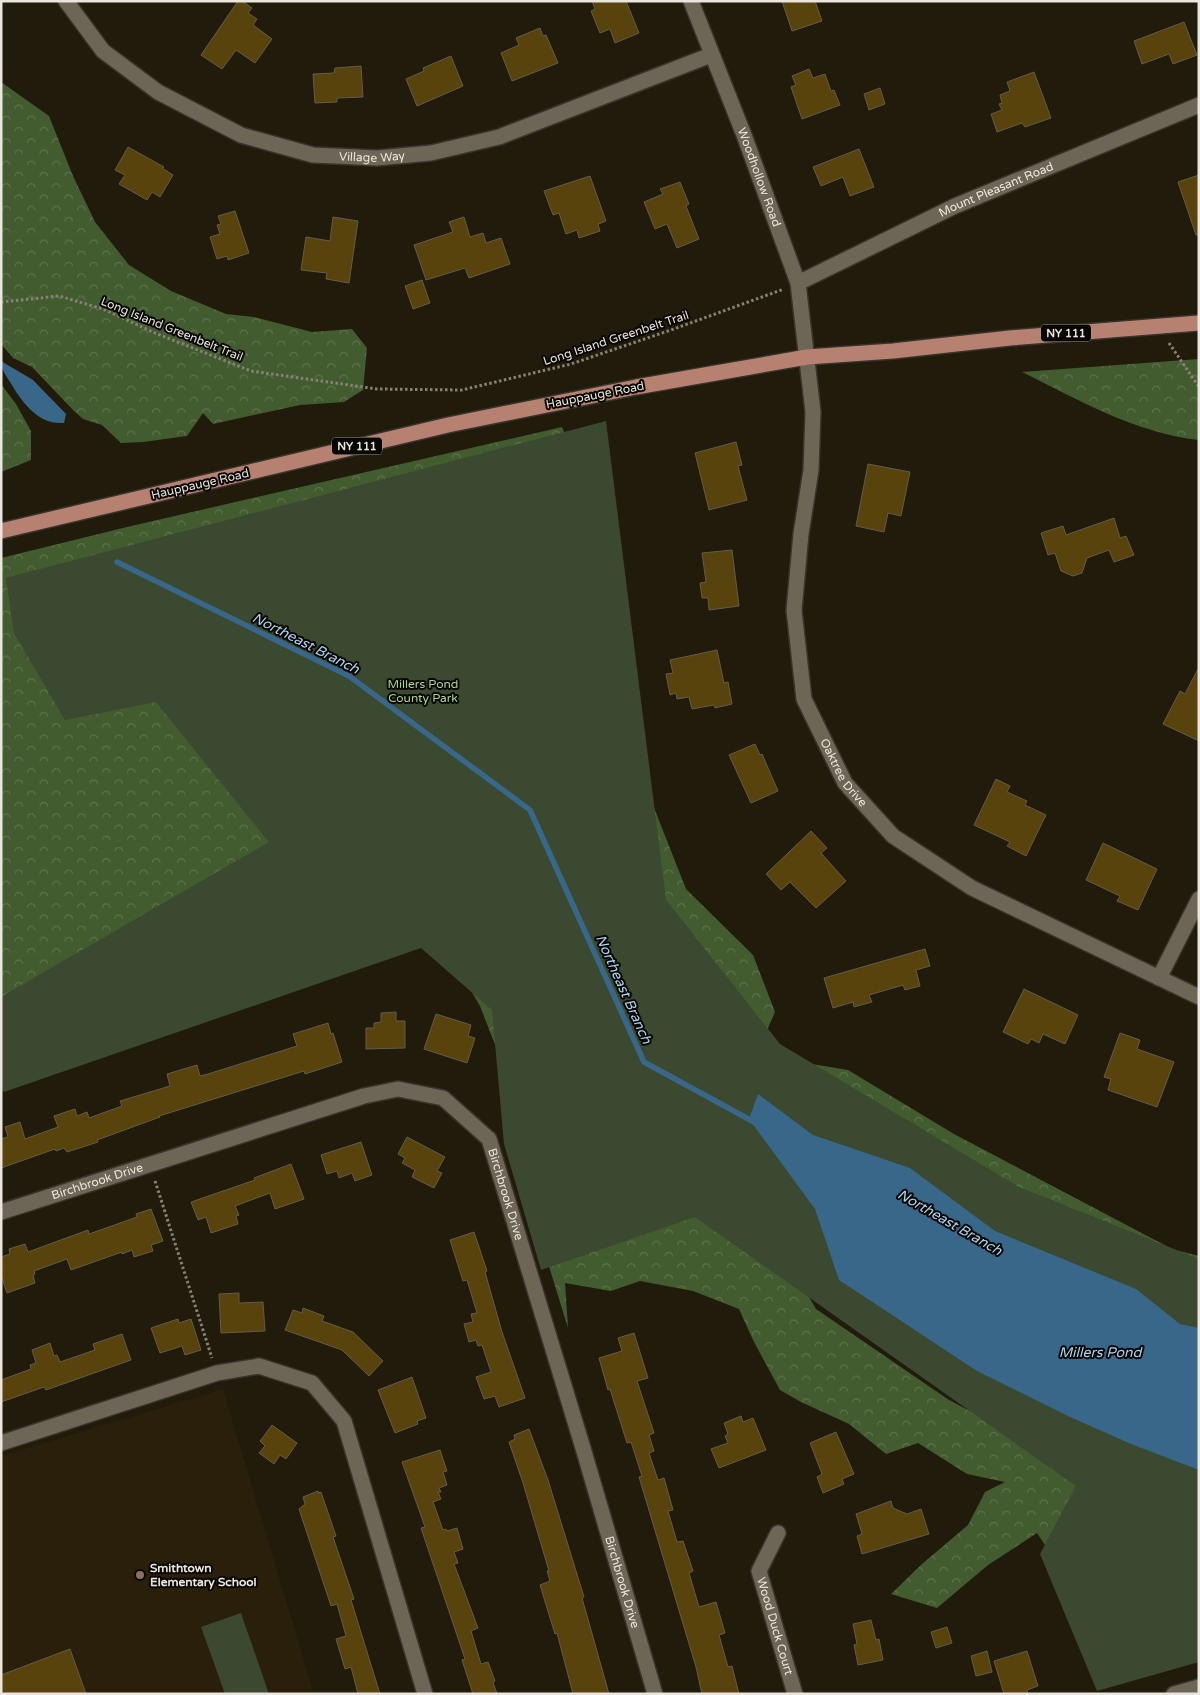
<svg xmlns="http://www.w3.org/2000/svg" width="1200" height="1695" viewBox="0 0 1200 1695" font-family="'Varela Round',sans-serif">
	<style>
		.built { fill: #291f0a }
		.forest { fill: url(#forest-crowns) }
		.park { fill: #3a492f }
		.water { fill: #386789 }
		.lines { fill: none; stroke-linecap: round; stroke-linejoin: round }
		.stream { stroke: #386789; stroke-width: 5.5 }
		.building { fill: #59430c; stroke: #635c4b }
		.minor-casing { stroke: #38332c; stroke-width: 18 }
		.major-casing { stroke: #38332c; stroke-width: 18 }
		.path { stroke: #878276; stroke-width: 3; stroke-dasharray: 2.5 2.5; stroke-linecap: butt }
		.minor { stroke: #6d6555; stroke-width: 15 }
		.major { stroke: #b78171; stroke-width: 15 }
		.education-dot { fill: #8d6e63; stroke: #080602; stroke-width: 2 }
		.labels { text-anchor: middle; stroke-width: 4; stroke-linejoin: round; paint-order: stroke }
		.shield { fill: #080602; stroke: #a6a39b; stroke-width: 1 }
		.shield-label { font-size: 11px; font-weight: bold; fill: #eae6dd }
		.street-label { font-size: 12px; fill: #eae6dd; stroke: #080602 }
		.park-label { font-size: 12px; fill: #acd68f; stroke: #080602 }
		.poi-label { font-size: 12px; font-weight: bold; fill: #eae6dd; stroke: #080602; text-anchor: start }
		.water-label { font-size: 14px; font-style: italic; fill: #aad4f4; stroke: #080602 }
	</style>
	<defs>
		<pattern id="forest-crowns" width="20" height="18" patternUnits="userSpaceOnUse" patternTransform="scale(1.25)"><rect width="20" height="18" fill="#425b2f"/><path d="M2 6a3 3 0 1 1 6 0M12 15a3 3 0 1 1 6 0" fill="none" stroke="#5d734d"/></pattern>
	</defs>
	<rect width="100%" height="100%" fill="#211b0c"/>
	<path class="built" d="M223,1389L314,1694H1V1456Z"/>
	<g class="forest">
		<path d="M1,82L49,116L73,176L95,222L129,265L171,291L226,314L254,317L312,332L352,329L367,348L363,390L344,402L300,405L213,424L203,413L187,436L143,442L121,443L102,425L83,419L74,411L32,367L13,358L1,344Z"/>
		<path d="M1199,359V440C1135,433 1079,400 1022,372Z"/>
		<path d="M1,384L16,404L31,431V460L1,472Z"/>
		<path d="M562,427L585,484L649,795L686,889L753,955L775,1012L764,1037L771,1232L816,1309L949,1400L1012,1433L1093,1448L1082,1601L1037,1533L988,1565L937,1608L891,1594L922,1564L968,1525L985,1492L1005,1482L967,1474L918,1443L886,1454L849,1424L801,1402L780,1390L754,1342L739,1309L693,1291L640,1281L611,1291L565,1283L568,1328L506,1127L503,1065L480,1006L456,965L420,939L1,1081V558L127,527Z"/>
		<path d="M806,1063L848,1070L954,1134L1172,1249L1199,1256V1323Z"/>
	</g>
	<g class="park">
		<path d="M606,421L666,900L780,1044L1019,1187L1199,1259V1662L1097,1691L1040,1554L1076,1486L695,1217L541,1270L504,1144L492,1010L421,948L4,1092L1,1089V997L269,842L156,702L65,720L14,633L6,578Z"/>
		<path d="M241,1613L269,1694H225L201,1627Z"/>
	</g>
	<g class="water">
		<path d="M1,361L33,380L66,414L64,423C38,425 22,402 10,382C6,375 1,370 1,361Z"/>
		<path d="M758,1094L813,1135L910,1168L995,1231L1136,1289L1180,1324L1199,1328V1470L1131,1444L1068,1416L977,1371L839,1280L815,1209L749,1119Z"/>
	</g>
	<g class="lines">
		<path class="stream" d="M117,562L349,676L530,810L644,1062L754,1122"/>
	</g>
	<g class="building">
		<path d="M238,1H242L252,8L248,13L257,19L253,25L272,39L255,63L236,50L222,69L201,55Z"/>
		<path d="M592,1H626L639,33L615,43L610,29L600,33L591,11L595,9Z"/>
		<path d="M782,1H815L822,21L792,31Z"/>
		<path d="M1184,22L1197,55L1173,64L1169,54L1142,64L1134,41Z"/>
		<path d="M540,28L543,36L546,35L558,63L512,81L501,53L519,45L516,38Z"/>
		<path d="M451,56L463,86L417,106L406,79L424,71L423,68Z"/>
		<path d="M361,66L363,97L337,98V102L315,103L313,74L334,73L335,68Z"/>
		<path d="M809,69L813,78L825,74L831,91L834,90L840,105L802,119L791,87L796,85L792,76Z"/>
		<path d="M1034,72L1051,118L1025,127L1022,123L997,132L991,114L1002,110L999,104L1002,103L1000,95L1010,91L1007,82Z"/>
		<path d="M880,88L885,104L869,110L864,94Z"/>
		<path d="M128,147L164,167L162,168L173,175L160,197L152,192L147,200L119,184L125,175L115,170Z"/>
		<path d="M859,149L874,187L850,196L843,177L821,186L813,167Z"/>
		<path d="M1199,175V235H1196L1178,182Z"/>
		<path d="M590,176L606,221L598,224L600,231L579,238L577,230L566,234L559,213L553,215L544,191Z"/>
		<path d="M680,182L689,204L686,206L699,239L677,248L667,224L655,229L644,202L663,194L660,189Z"/>
		<path d="M235,211L249,253L228,260L227,256L217,259L210,237L220,234L217,225L221,224L218,216Z"/>
		<path d="M333,217L358,221L349,283L326,279L327,273L301,270L306,237L330,241Z"/>
		<path d="M464,217L470,237L483,233L486,243L501,238L510,264L469,278L465,268L426,280L414,245L453,232L449,222Z"/>
		<path d="M422,280L430,303L413,309L405,286Z"/>
		<path d="M736,442L742,465L738,466L747,500L709,510L695,453Z"/>
		<path d="M868,464L910,472L901,516L888,513L884,532L856,526Z"/>
		<path d="M1114,518L1120,538L1126,536L1134,555L1114,562L1109,550L1087,558L1082,573L1073,576L1061,571L1055,553L1048,555L1041,533L1063,526L1066,535Z"/>
		<path d="M732,550L739,606L709,610L708,598H702L700,583L706,582L702,553Z"/>
		<path d="M717,650L724,683L728,682L732,704L715,708L714,705L692,709L689,697L677,699L676,693L670,695L666,674L673,673L670,660Z"/>
		<path d="M1199,667V741L1163,724L1180,691L1185,694Z"/>
		<path d="M755,744L760,755L762,754L778,791L751,803L729,755Z"/>
		<path d="M996,779L1010,786L1007,792L1027,801L1025,805L1046,815L1026,856L1007,846L1010,842L974,825Z"/>
		<path d="M811,831L827,848L821,853L846,881L816,908L790,882L781,890L766,874Z"/>
		<path d="M1103,843L1157,869L1138,910L1117,901L1120,896L1086,880Z"/>
		<path d="M925,949L930,966L916,970L920,986L905,990L903,985L869,995L872,1002L854,1007L853,1002L833,1008L824,978Z"/>
		<path d="M1024,989L1078,1015L1065,1044L1043,1034L1039,1043L1031,1039L1028,1044L1003,1032Z"/>
		<path d="M396,1012V1021H405V1048L366,1049V1028H374V1023L381,1022V1013Z"/>
		<path d="M436,1014L471,1025L468,1036L475,1038L467,1063L424,1049Z"/>
		<path d="M328,1023L331,1034L333,1033L342,1062L305,1074L304,1071L159,1116L160,1117L97,1140L98,1142L67,1152L64,1148L56,1151L55,1149L1,1168V1139L8,1137L5,1127L20,1122L25,1139L58,1127L54,1116L75,1109L77,1116L87,1112L89,1118L122,1106L120,1101L170,1086L167,1074L197,1065L200,1076L208,1074L297,1046L293,1034Z"/>
		<path d="M1120,1033L1140,1040L1137,1049L1174,1062L1157,1107L1108,1090L1111,1079L1104,1077Z"/>
		<path d="M407,1137L445,1157L437,1171L442,1173L434,1188L412,1177L415,1170L402,1163L405,1158L398,1154Z"/>
		<path d="M361,1142L372,1175L355,1181L352,1173L339,1178L337,1171L327,1174L321,1155Z"/>
		<path d="M291,1164L304,1199L275,1209L270,1193L235,1206L239,1215L236,1216L238,1224L211,1233L206,1217L198,1220L191,1202L255,1180L254,1178Z"/>
		<path d="M151,1209L163,1241L151,1245L153,1251L134,1257L132,1250L122,1254V1252L71,1270L67,1259L34,1271L35,1274L33,1275L35,1283L7,1293L1,1275V1257L10,1254L9,1249L25,1244L28,1252L88,1230L89,1234L137,1217L136,1214Z"/>
		<path d="M474,1232L487,1271L485,1272L502,1332L525,1398L499,1407L495,1396L484,1399L476,1377L491,1372L482,1345L478,1346L476,1340L469,1342L464,1324L473,1322L471,1314L477,1313L467,1280L463,1281L450,1240Z"/>
		<path d="M239,1293V1303L263,1302L265,1331L221,1333L219,1294Z"/>
		<path d="M303,1308L324,1316L322,1321L353,1332L383,1361L369,1376L342,1350L285,1330L293,1310L302,1313Z"/>
		<path d="M178,1319L179,1323L191,1319L201,1350L185,1355L182,1346L160,1353L151,1328Z"/>
		<path d="M634,1333L648,1378L637,1381L654,1433L649,1435L654,1451L649,1453L658,1480L664,1478L673,1510L668,1511L677,1542L683,1541L693,1571L689,1573L699,1607L716,1602L725,1633L719,1635L728,1667L732,1666L739,1694H702L696,1667L639,1477L642,1476L631,1442L627,1443L610,1389L608,1390L599,1358L622,1351L618,1338Z"/>
		<path d="M122,1334L131,1360L46,1390L44,1387L1,1402V1380L31,1369L30,1365L36,1363L32,1350L50,1343L54,1356L57,1355L60,1362L95,1350L93,1344Z"/>
		<path d="M412,1377L426,1418L417,1421L418,1424L395,1433L378,1390Z"/>
		<path d="M741,1416L743,1422L753,1418L766,1450L719,1468L711,1449L728,1443L725,1436L728,1434L724,1423Z"/>
		<path d="M272,1425L297,1443L286,1459L280,1455L274,1464L259,1453L265,1446L260,1441Z"/>
		<path d="M529,1429L548,1480L584,1597L582,1598L609,1694H573L557,1633L555,1634L540,1585L550,1581L547,1571H549L523,1483L509,1442L515,1439L514,1435Z"/>
		<path d="M836,1432L854,1474L842,1479L844,1484L823,1493L817,1477L822,1474L810,1443Z"/>
		<path d="M440,1450L447,1471L443,1472L447,1485L439,1488L441,1492H438L441,1499L433,1502L443,1530L446,1529L447,1531L457,1528L463,1549L454,1552L458,1563L454,1564L478,1628L471,1631L481,1664L488,1662L495,1681L493,1682L497,1694H473L462,1660L465,1659L421,1528L425,1527L402,1462Z"/>
		<path d="M318,1491V1493L321,1492L336,1536L333,1537L354,1599L351,1600L380,1694H358L351,1667L345,1669L336,1639L346,1636L337,1604L331,1606L299,1509L305,1504L303,1497Z"/>
		<path d="M891,1501L893,1508L907,1514L921,1509L929,1534L862,1554L857,1536L862,1534L856,1514Z"/>
		<path d="M871,1620L876,1640L879,1639L883,1660L858,1665L854,1645L857,1644L853,1624Z"/>
		<path d="M947,1627L952,1643L936,1648L931,1632Z"/>
		<path d="M70,1649L86,1694H1V1675Z"/>
		<path d="M987,1651L992,1672L976,1676L971,1656Z"/>
		<path d="M1027,1651L1038,1686L1027,1690L1028,1694H1004L994,1661Z"/>
	</g>
	<g class="lines">
		<g class="minor-casing">
			<g id="minor">
				<path id="s1" d="M66,1L103,51L158,92L241,135L313,155L377,158L431,153L499,137L711,55"/>
				<path id="s2" d="M691,1L744,135L798,283L813,412L811,470L801,534L794,610L804,699L845,783L893,836L972,888L1199,997"/>
				<path id="s3" d="M798,283L955,206L1199,105"/>
				<path d="M1159,978L1199,899"/>
				<path id="s4" d="M1,1212L364,1096L398,1089L443,1098L489,1139L583,1448L655,1694"/>
				<path d="M1,1443L217,1373L259,1366L312,1383L344,1421L425,1694"/>
				<path id="s5" d="M778,1533L759,1571L795,1694"/>
				<path d="M1174,1694L1199,1687"/>
			</g>
		</g>
		<g class="major-casing">
			<path id="major" d="M1,531L448,425L636,387L716,373L807,357L893,351L1010,338L1199,323"/>
		</g>
		<g class="path">
			<path d="M1,302L59,296L103,309L155,333L251,371L377,389L462,390L571,364L671,330L784,289"/>
			<path d="M1169,343L1199,387"/>
			<path d="M155,1181L212,1358"/>
		</g>
		<use href="#minor" class="minor"/>
		<use href="#major" class="major"/>
	</g>
	<circle class="education-dot" cx="140" cy="1575" r="5"/>
	<g class="labels">
		<g class="shield">
			<rect x="1041" y="324.5" width="50" height="17" rx="4"/>
			<rect x="332" y="437.5" width="50" height="17" rx="4"/>
		</g>
		<g class="shield-label">
			<text x="1066" y="337">NY 111</text>
			<text x="357" y="450">NY 111</text>
		</g>
		<g class="street-label">
			<text dy="4" stroke="none"><textPath href="#s1" startOffset="358">Village Way</textPath></text>
			<text dy="4" stroke="none"><textPath href="#s2" startOffset="189">Woodhollow Road</textPath></text>
			<text dy="4" stroke="none"><textPath href="#s3" startOffset="219">Mount Pleasant Road</textPath></text>
			<text transform="translate(172 329) rotate(22)" y="4">Long Island Greenbelt Trail</text>
			<text transform="translate(616 338) rotate(-18)" y="4">Long Island Greenbelt Trail</text>
			<text transform="translate(595 395) rotate(-11)" y="4">Hauppauge Road</text>
			<text transform="translate(200 484) rotate(-13)" y="4">Hauppauge Road</text>
			<text dy="4" stroke="none"><textPath href="#s2" startOffset="804">Oaktree Drive</textPath></text>
			<text dy="4" stroke="none"><textPath href="#s4" startOffset="101">Birchbrook Drive</textPath></text>
			<text dy="4" stroke="none"><textPath href="#s4" startOffset="581">Birchbrook Drive</textPath></text>
			<text dy="4" stroke="none"><textPath href="#s4" startOffset="986">Birchbrook Drive</textPath></text>
			<text dy="4" stroke="none"><textPath href="#s5" startOffset="100">Wood Duck Court</textPath></text>
		</g>
		<g class="park-label">
			<text x="423" y="688">Millers Pond<tspan x="423" dy="14">County Park</tspan></text>
		</g>
		<g class="poi-label">
			<text x="150" y="1572">Smithtown<tspan x="150" dy="14">Elementary School</tspan></text>
		</g>
		<g class="water-label">
			<text transform="translate(306 643) rotate(27)" y="5">Northeast Branch</text>
			<text transform="translate(624 989) rotate(66)" y="5">Northeast Branch</text>
			<text transform="translate(950 1222) rotate(30)" y="5">Northeast Branch</text>
			<text x="1100" y="1357">Millers Pond</text>
		</g>
	</g>
	<rect width="1200" height="1695" fill="none" stroke="#eae6dd" stroke-width="5"/>
</svg>
